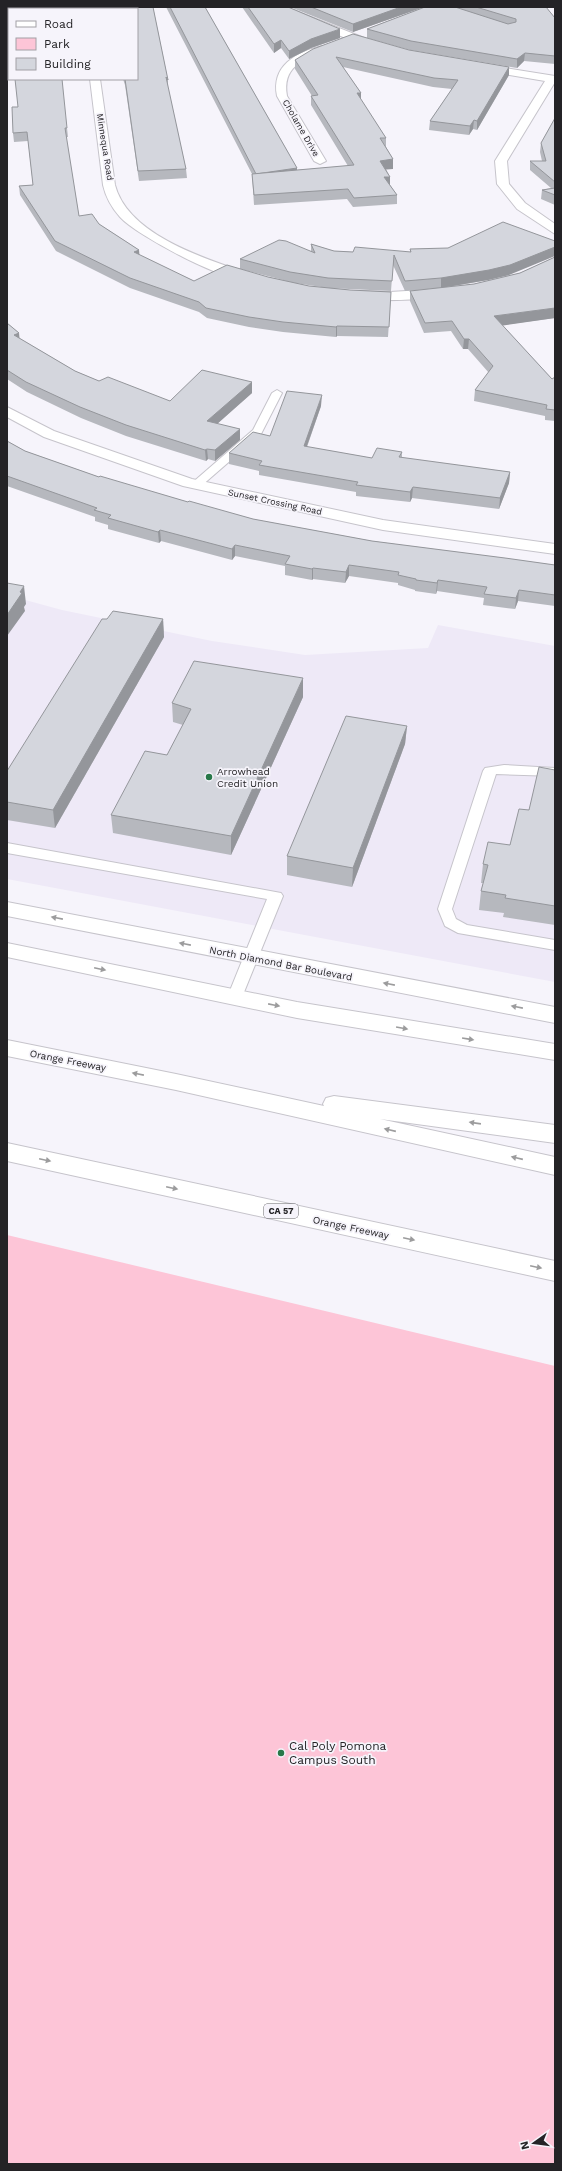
<svg xmlns="http://www.w3.org/2000/svg" width="562" height="2171" viewBox="0 0 562 2171" font-family="'Work Sans',sans-serif">
	<style>
		.built { fill: #eee9f7 }
		.green { fill: #fdc5d7 }
		.lines { fill: none; stroke-linecap: round; stroke-linejoin: round }
		.service-casing { stroke: #c6c4cb; stroke-width: 2 }
		.minor-casing { stroke: #c6c4cb; stroke-width: 2 }
		.tertiary-casing { stroke: #c6c4cb; stroke-width: 2 }
		.secondary-casing { stroke: #c6c4cb; stroke-width: 2 }
		.motorway-casing { stroke: #c6c4cb; stroke-width: 2 }
		.service { fill: #fff; fill-rule: evenodd }
		.minor { fill: #fff; fill-rule: evenodd }
		.tertiary { fill: #fff; fill-rule: evenodd }
		.secondary { fill: #fff; fill-rule: evenodd }
		.motorway { fill: #fff; fill-rule: evenodd }
		.wall { fill: #b6b8be }
		.shaded-wall { fill: #94969b }
		.building { fill: #d4d6dd; stroke: #94969b }
		.oneway { fill: #9c9c9d }
		.poi-dot { fill: #287849; stroke: #f6f4fb; stroke-width: 1.5 }
		.labels { text-anchor: middle; stroke-width: 3.5; stroke-linejoin: round; paint-order: stroke }
		.far-street-label { font-size: 9px; fill: #242326; stroke: #f6f4fb }
		.shield { fill: #f6f4fb; stroke: #636266; stroke-width: 1 }
		.shield-label { font-size: 9px; font-weight: bold; fill: #242326 }
		.poi-label { font-size: 10px; fill: #242326; stroke: #f6f4fb; text-anchor: start }
		.street-label { font-size: 10px; fill: #242326; stroke: #f6f4fb }
		.near-poi-label { font-size: 12px; fill: #242326; stroke: #f6f4fb; text-anchor: start }
	</style>
	<rect width="100%" height="100%" fill="#f6f4fb"/>
	<path class="built" d="M7,595L62,610L212,641L305,655L428,648L438,625L555,646V982L7,879Z"/>
	<path class="green" d="M7,1235L555,1366V2164H7Z"/>
	<g class="lines">
		<g class="service-casing">
			<g id="service">
				<path d="M277,390L282,393L261,434L200,487H192L191,485L192,483L253,430L272,393Z"/>
				<path d="M504,765L555,768V776L496,774L452,909L456,919L467,925L555,940V950L458,933L445,926L438,909L483,771L485,768Z"/>
				<path d="M7,843L281,893L283,896L240,1002L235,1003L230,1002L227,998L267,899L7,853Z"/>
			</g>
		</g>
		<g class="minor-casing">
			<g id="minor">
				<path d="M67,7H77L78,9H68Z"/>
				<path d="M273,7H286L382,45L377,48L350,40Z"/>
				<path d="M322,46L326,47V51C302,60 282,67 287,96L326,161L320,164L314,161L277,96C271,66 296,52 322,46Z"/>
				<path d="M479,64L555,76V82L507,161L509,184L525,203L555,224V234L517,209L497,184L495,161L545,81L475,69L474,67Z"/>
				<path d="M90,79H100L115,185C128,236 209,260 253,275L255,278L253,281C232,286 137,236 120,217C112,208 106,198 103,185Z"/>
				<path d="M439,289L445,293L444,296C431,299 361,304 355,295L361,291L390,292Z"/>
			</g>
		</g>
		<g class="tertiary-casing">
			<path id="tertiary" d="M7,407L54,431L192,479L383,520L555,544V554L383,530L183,486L44,437L7,417Z"/>
		</g>
		<g class="secondary-casing">
			<g id="secondary">
				<path d="M7,902L555,1007V1023L7,916Z"/>
				<path d="M7,943L297,1002L555,1044V1060L297,1018L7,957Z"/>
			</g>
		</g>
		<g class="motorway-casing">
			<g id="motorway">
				<path d="M7,1040L176,1074L324,1106L323,1104L326,1098L334,1096L555,1125V1143L380,1119L555,1157V1175L176,1090L7,1056Z"/>
				<path d="M7,1143L555,1261V1281L7,1161Z"/>
			</g>
		</g>
		<use href="#service" class="service"/>
		<use href="#minor" class="minor"/>
		<use href="#tertiary" class="tertiary"/>
		<use href="#secondary" class="secondary"/>
		<use href="#motorway" class="motorway"/>
	</g>
	<g class="wall">
		<path d="M7,7L9,9V33L7,29Z"/>
		<path d="M100,7H153L168,80V89L186,169L187,178L139,181L125,85L123,79H137V9H101Z"/>
		<path d="M166,7H205L297,168V170L348,166L311,105V96H312L295,69V60L409,50L509,67V75L477,130L473,129L469,135L429,130L430,121L452,89L433,87L343,67L361,93V100L386,138V147L393,159V169H386L390,177V185L397,195V204L353,207L347,199L254,205L252,174Z"/>
		<path d="M242,7H288L340,38L311,48L289,59L281,48L274,53Z"/>
		<path d="M290,7H424L353,32Z"/>
		<path d="M425,7H546L555,18V64L524,61L517,68L410,50L367,38V29Z"/>
		<path d="M18,107L67,128L68,137H66L79,216L99,224L139,250V255L194,281L268,277L287,281L240,269V259L311,251V244L334,251L353,252H410V249L509,275L488,280L442,288L474,284L520,273L555,257V318L502,325L552,379L555,377V421L545,420V416L474,401L475,390L489,373L468,349H463L451,331L424,333L410,301V291L439,288L405,291L393,265L391,291L328,288L295,283L309,286L350,290L391,292L388,337L337,336L336,337L283,332L249,327L207,318L199,312L130,288L56,251L20,195L19,186L33,185L28,141L14,142L13,133Z"/>
		<path d="M555,118V205L541,199L542,190L551,188L530,170V161H542L540,152L541,143Z"/>
		<path d="M7,323L19,333V338L75,371L99,381L170,401L252,382V393L217,424L240,429V440L215,461L208,459L206,461L126,436L81,418L27,392L7,379Z"/>
		<path d="M321,406L307,447L372,458L402,452V458L510,472L509,483L499,509L412,498L410,502L356,496V492L259,475V471L229,464V453L270,436Z"/>
		<path d="M7,441L25,451L99,477L188,502L253,519L372,541L555,565V606L518,601L515,609L483,605L484,598L437,591L436,594L415,591V590L398,585V583L349,576L345,583L313,579L312,580L285,575V566L235,556L232,560L161,541L159,543L108,529V525L95,521V517L7,486Z"/>
		<path d="M107,619H163L164,637L55,828L7,820V771Z"/>
		<path d="M303,697L231,855L113,833L111,815L167,755L183,725L173,722L172,703Z"/>
		<path d="M407,726L405,744L352,887L287,875V856Z"/>
		<path d="M555,770V925L503,917L504,913L479,910L481,891L483,883H481L483,864L510,845L529,810Z"/>
	</g>
	<g class="shaded-wall">
		<path d="M401,7H424L353,32V24Z"/>
		<path d="M340,29V38L311,48L289,59V51L311,39Z"/>
		<path d="M281,40V48L274,53V44Z"/>
		<path d="M525,53L524,61L517,68V59Z"/>
		<path d="M509,67V75L477,130V121Z"/>
		<path d="M357,93H361V102Z"/>
		<path d="M474,120L473,129L469,135L470,126Z"/>
		<path d="M393,159V169L380,170V161Z"/>
		<path d="M297,168V178L256,174Z"/>
		<path d="M384,177H390V186Z"/>
		<path d="M555,247V256L509,275L488,280L441,288V278Z"/>
		<path d="M139,250L140,260L134,252Z"/>
		<path d="M555,308V318L493,327L494,316Z"/>
		<path d="M337,326V336L336,337V327Z"/>
		<path d="M19,333L20,343L14,335Z"/>
		<path d="M464,339H469L468,349H463Z"/>
		<path d="M252,382V393L208,432L207,421Z"/>
		<path d="M322,395L321,406L303,457L304,446Z"/>
		<path d="M240,429V440L215,461V450Z"/>
		<path d="M207,449L208,459L206,461L205,450Z"/>
		<path d="M510,472L509,483L499,509L500,498Z"/>
		<path d="M413,487L412,498L410,502V492Z"/>
		<path d="M160,530L161,541L159,543L158,532Z"/>
		<path d="M235,545V556L232,560V549Z"/>
		<path d="M349,565V576L345,583L346,572Z"/>
		<path d="M313,568V579L312,580V569Z"/>
		<path d="M438,580L437,591L436,594L437,583Z"/>
		<path d="M24,586L26,604L24,607L25,611L7,636V615L20,592Z"/>
		<path d="M519,590L518,601L515,609L516,598Z"/>
		<path d="M163,619L164,637L55,828L53,810Z"/>
		<path d="M303,678V697L231,855V836Z"/>
		<path d="M407,726L405,744L352,887L353,868Z"/>
	</g>
	<g class="building">
		<path d="M7,7H44L45,9H9V26L7,22Z"/>
		<path d="M104,7H153L168,80L166,77L186,169L138,171L125,79H137V9H105Z"/>
		<path d="M170,7H205L297,168L256,174Z"/>
		<path d="M248,7H288L340,29L311,39L289,51L281,40L274,44Z"/>
		<path d="M311,7H401L353,24Z"/>
		<path d="M425,7H455L508,24L516,22V19L476,7H546L555,18V56L525,53L517,59L411,41L367,29Z"/>
		<path d="M353,34L409,50L509,67L477,121L474,120L470,126L430,121L458,80L434,78L336,57L361,93H357L386,138H380L393,159L380,161L390,177H384L397,195L354,198L348,189L254,195L252,174L354,165L311,96L318,95L295,60L313,49Z"/>
		<path d="M15,79H62L67,128H65L79,216L92,214L99,224L139,250L134,252L194,281L227,265L268,277L309,286L350,290L391,292L389,327L337,326L336,327L283,322L249,317L206,308L199,302L130,278L55,241L19,186L33,185L27,132L13,133L12,107H18Z"/>
		<path d="M555,118V182L530,161H546L541,143Z"/>
		<path d="M555,188V195L542,190Z"/>
		<path d="M503,222L555,241V247L510,265L489,270L441,278L405,281L394,255L392,281L328,278L290,272L240,259L279,240L286,241L315,253L311,244L334,251L353,252L355,247L411,252L410,249L448,248Z"/>
		<path d="M555,257V308L494,316L552,379L555,377V410L546,409L547,405L475,390L493,366L469,339H464L452,321L425,323L410,291L474,284L520,273Z"/>
		<path d="M7,323L19,333L14,335L75,371L99,381L108,377L170,401L202,370L252,382L207,421L240,429L215,450L207,449L205,450L126,425L80,407L26,382L7,370Z"/>
		<path d="M287,391L322,395L304,446L372,458L377,448L402,452L399,457L510,472L500,498L413,487L410,492L356,485L358,482L259,465L262,461L229,453L253,432L270,436Z"/>
		<path d="M7,441L25,451L99,477L100,476L188,502L189,501L253,519L372,541L505,558L555,565V595L519,590L516,598L484,594L487,587L438,580L437,583L416,580V579L398,575L399,572L349,565L346,572L313,568L312,569L285,564L290,556L235,545L232,549L160,530L158,532L108,518L111,515L94,510L97,508L7,476Z"/>
		<path d="M7,583L24,586L20,592L22,593L7,615Z"/>
		<path d="M113,611L163,619L53,810L7,802V771L102,619H107Z"/>
		<path d="M194,661L303,678L231,836L111,815L145,751L167,755L191,709L172,703Z"/>
		<path d="M346,716L407,726L353,868L287,856Z"/>
		<path d="M539,767L555,770V906L505,898L506,895L481,891L488,865L483,864L488,842L510,845L519,809L529,810Z"/>
	</g>
	<defs><path id="oneway-solid" d="M-6-.8H1V-3.2L6.5 0L1 3.2V.8H-6Z"/></defs>
	<g class="oneway">
		<use href="#oneway-solid" transform="translate(57 918) rotate(-169)"/>
		<use href="#oneway-solid" transform="translate(185 944) rotate(-169)"/>
		<use href="#oneway-solid" transform="translate(100 969) rotate(12)"/>
		<use href="#oneway-solid" transform="translate(389 984) rotate(-169)"/>
		<use href="#oneway-solid" transform="translate(274 1005) rotate(11)"/>
		<use href="#oneway-solid" transform="translate(517 1007) rotate(-169)"/>
		<use href="#oneway-solid" transform="translate(402 1028) rotate(10)"/>
		<use href="#oneway-solid" transform="translate(468 1039) rotate(9)"/>
		<use href="#oneway-solid" transform="translate(138 1074) rotate(-169)"/>
		<use href="#oneway-solid" transform="translate(475 1123) rotate(-172)"/>
		<use href="#oneway-solid" transform="translate(390 1130) rotate(-167)"/>
		<use href="#oneway-solid" transform="translate(517 1158) rotate(-167)"/>
		<use href="#oneway-solid" transform="translate(45 1160) rotate(12)"/>
		<use href="#oneway-solid" transform="translate(172 1188) rotate(12)"/>
		<use href="#oneway-solid" transform="translate(409 1239) rotate(12)"/>
		<use href="#oneway-solid" transform="translate(536 1267) rotate(12)"/>
	</g>
	<g class="poi-dot">
		<circle cx="209" cy="777" r="4"/>
		<circle cx="281" cy="1753" r="4"/>
	</g>
	<g class="labels">
		<g class="far-street-label">
			<text transform="translate(301 128) rotate(60)" y="3">Cholame Drive</text>
			<text transform="translate(105 147) rotate(81)" y="3">Minnequa Road</text>
			<text transform="translate(275 502) rotate(12)" y="3">Sunset Crossing Road</text>
		</g>
		<rect class="shield" x="264" y="1204" width="34" height="14" rx="3"/>
		<g class="shield-label">
			<text x="281" y="1214">CA 57</text>
		</g>
		<g class="poi-label">
			<text x="217" y="775">Arrowhead<tspan x="217" dy="12">Credit Union</tspan></text>
		</g>
		<g class="street-label">
			<text transform="translate(281 963) rotate(11)" y="4">North Diamond Bar Boulevard</text>
			<text transform="translate(68 1060) rotate(11)" y="4">Orange Freeway</text>
			<text transform="translate(351 1227) rotate(12)" y="4">Orange Freeway</text>
		</g>
		<g class="near-poi-label">
			<text x="289" y="1750">Cal Poly Pomona<tspan x="289" dy="14">Campus South</tspan></text>
		</g>
	</g>
	<rect width="562" height="2171" fill="none" stroke="#242326" stroke-width="16"/>
	<rect x="8" y="8" width="130" height="72" fill="#f6f4fb" stroke="#a2a0a6"/>
	<rect x="16" y="21" width="20" height="6" fill="#ffffff" stroke="#a2a0a6"/>
	<text x="44" y="28" font-size="12" fill="#242326">Road</text>
	<rect x="16" y="38" width="20" height="12" fill="#fdc5d7" stroke="#a2a0a6"/>
	<text x="44" y="48" font-size="12" fill="#242326">Park</text>
	<rect x="16" y="58" width="20" height="12" fill="#d4d6dd" stroke="#a2a0a6"/>
	<text x="44" y="68" font-size="12" fill="#242326">Building</text>
	<g transform="translate(534 2143) rotate(256)" stroke="#f6f4fb" stroke-width="3" paint-order="stroke">
	<path d="M0-3L7 15L0 10L-7 15Z" fill="#242326"/>
	<text y="-6" font-size="11" font-weight="bold" text-anchor="middle" fill="#242326">N</text>
	</g>
</svg>
